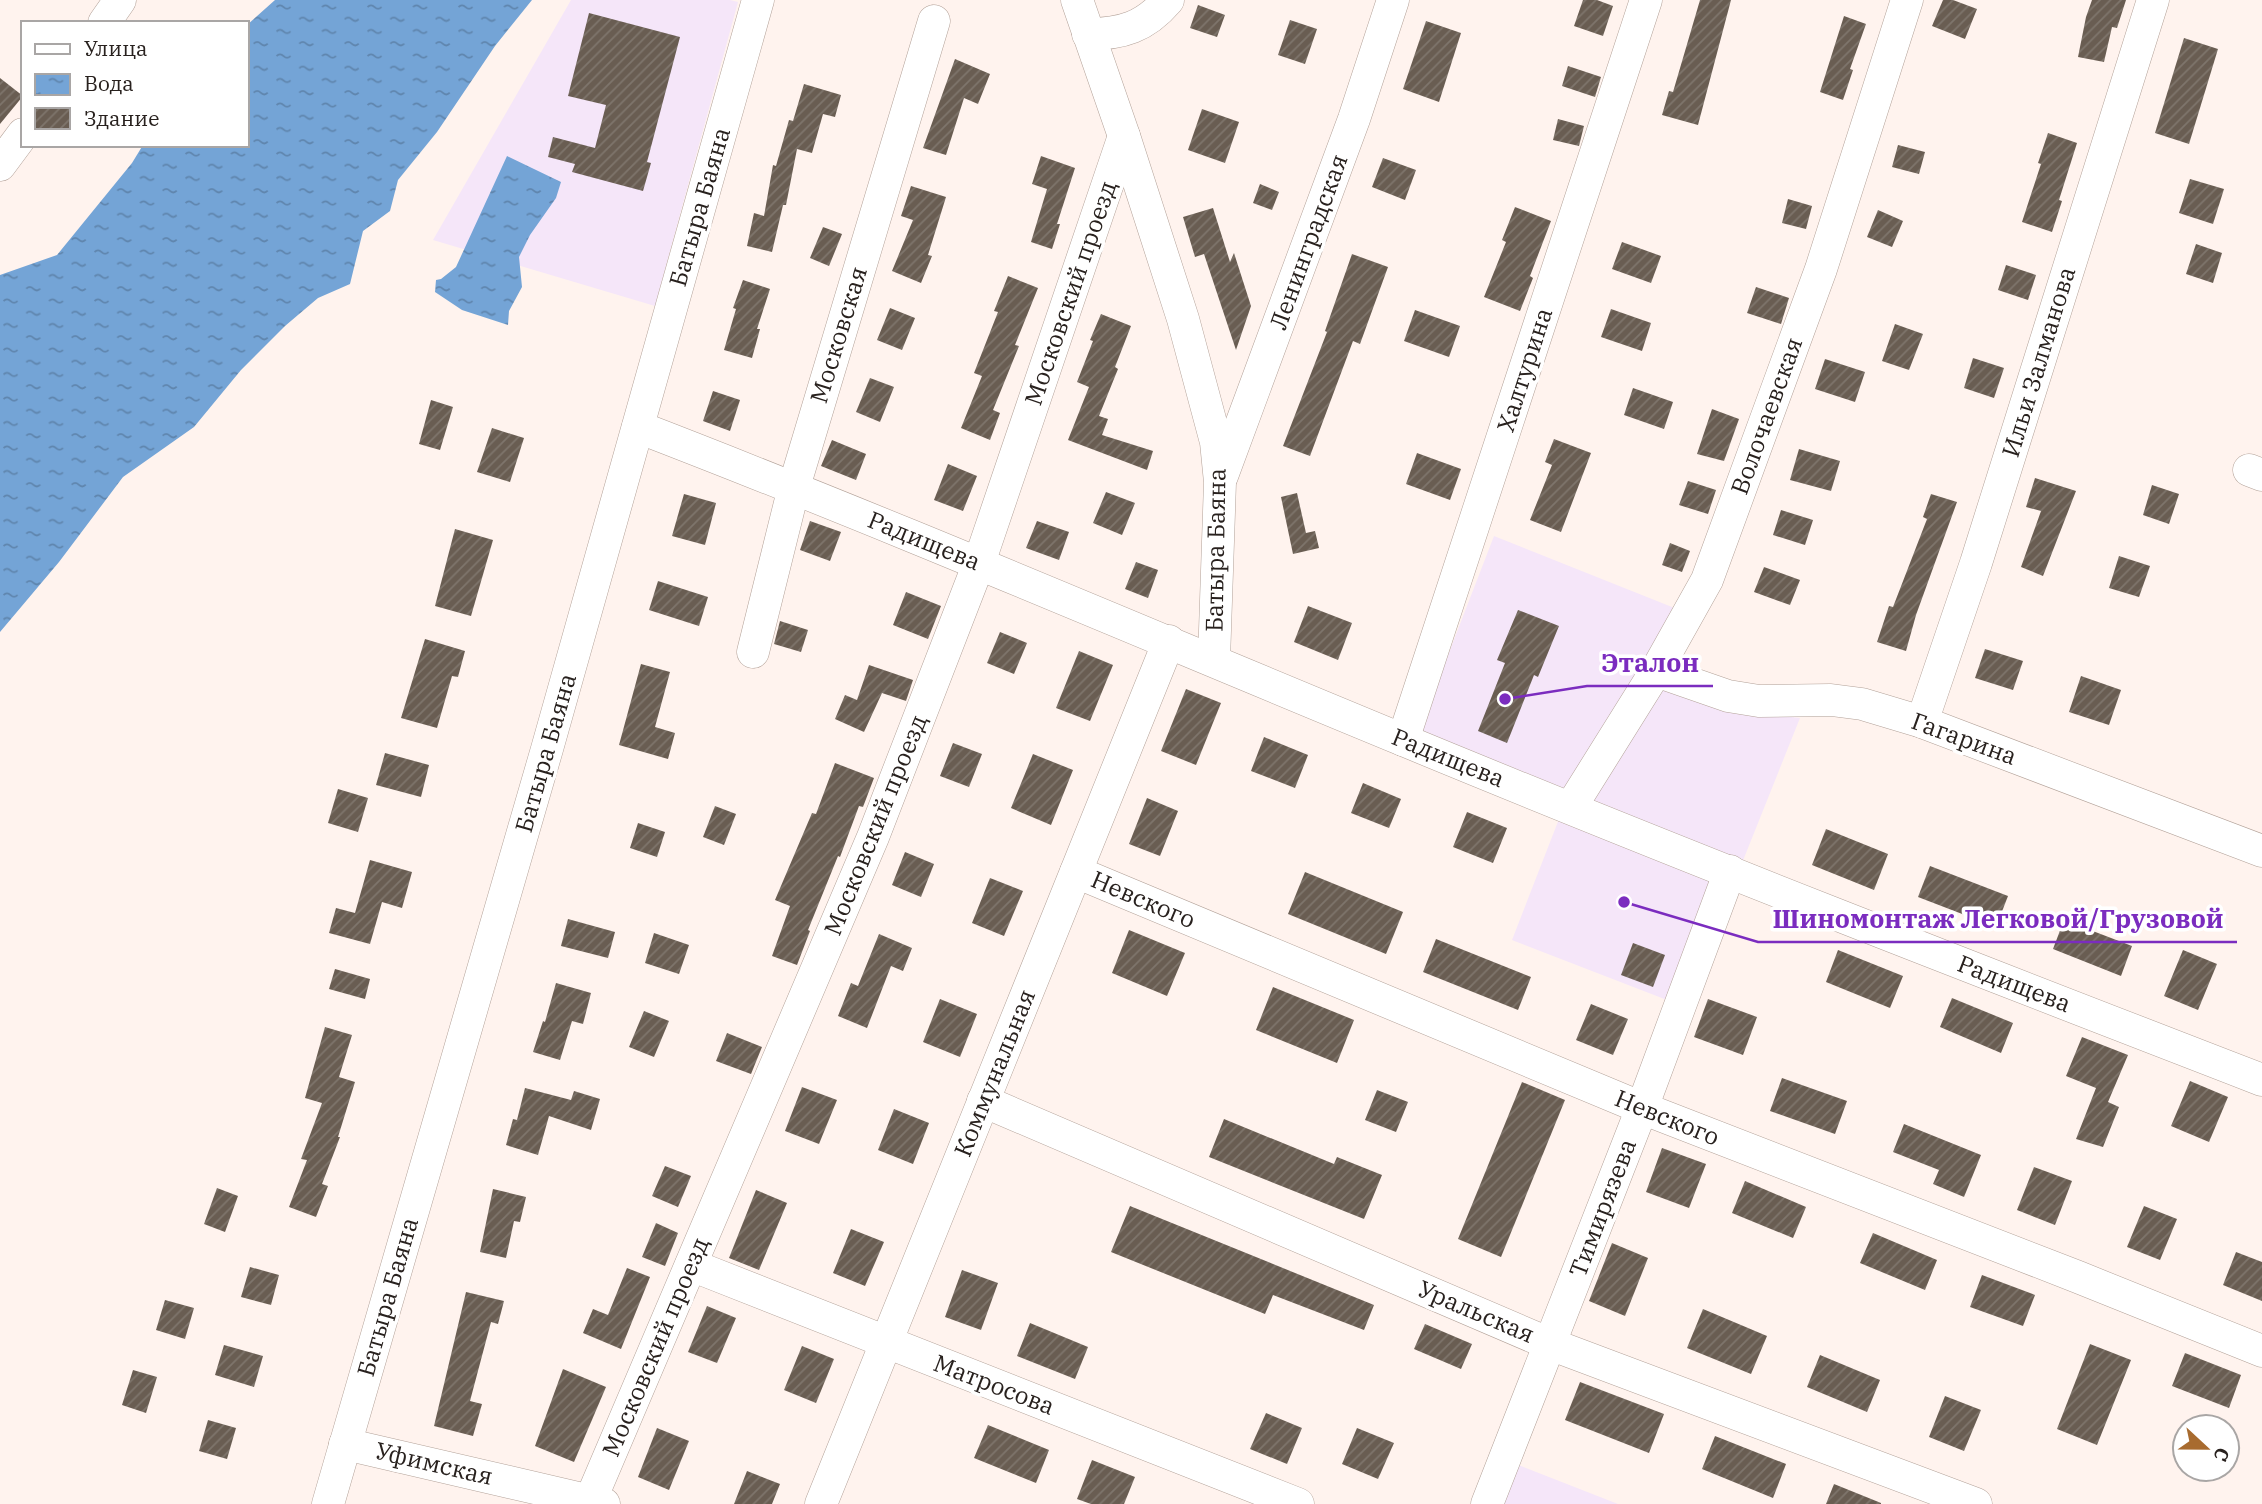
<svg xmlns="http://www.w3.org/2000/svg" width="2262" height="1504" viewBox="0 0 2262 1504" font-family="'IBM Plex Serif',serif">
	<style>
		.commercial { fill: #f5e6f9 }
		.water { fill: url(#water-ripples) }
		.building { fill: url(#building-hatch) }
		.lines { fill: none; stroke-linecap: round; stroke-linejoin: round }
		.minor-casing { stroke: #b3a299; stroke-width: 33 }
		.minor { stroke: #fff; stroke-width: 32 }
		.labels { text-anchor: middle; stroke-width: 7; stroke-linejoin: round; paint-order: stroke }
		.street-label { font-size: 24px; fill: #28211e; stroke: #fff }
		.leader { fill: none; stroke: #7b2cbf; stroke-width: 2.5 }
		.callout-dot { fill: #7b2cbf; stroke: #fff; stroke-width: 2.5 }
		.callout-label { font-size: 26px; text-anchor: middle; font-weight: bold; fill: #7b2cbf; stroke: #fff; stroke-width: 7; stroke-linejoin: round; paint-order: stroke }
	</style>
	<defs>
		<pattern id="water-ripples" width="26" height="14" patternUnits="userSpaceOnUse" patternTransform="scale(1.75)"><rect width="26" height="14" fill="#74a4d6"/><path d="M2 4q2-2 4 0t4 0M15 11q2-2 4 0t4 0" fill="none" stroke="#5f85ad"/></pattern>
		<pattern id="building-hatch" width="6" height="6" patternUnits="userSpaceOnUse" patternTransform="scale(1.75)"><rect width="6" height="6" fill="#695d52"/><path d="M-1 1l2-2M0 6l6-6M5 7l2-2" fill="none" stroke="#7e756c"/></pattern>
	</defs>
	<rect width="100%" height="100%" fill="#fff3ee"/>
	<g class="commercial">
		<path d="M571,0H730L738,2L655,306L433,240Z"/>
		<path d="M1494,536L1677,609L1565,795L1418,733Z"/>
		<path d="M1663,689L1728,710L1800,718L1742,863L1588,803Z"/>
		<path d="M1559,819L1712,882L1667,1000L1512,940Z"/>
		<path d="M1516,1464L1618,1504H1500Z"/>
	</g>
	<g class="water">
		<path d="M275,0H532L495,46L437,132L398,180L390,211L363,231L350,284L318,298L285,326L241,370L194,427L123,477L59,562L0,632V275L57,255L132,163L143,145H247V25Z"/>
		<path d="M507,156L561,182L556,198L530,235L519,257L522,287L509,311L508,325L462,310L435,292L436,280L441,279L456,267Z"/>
	</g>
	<g class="building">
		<path d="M1583,0H1597L1613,6L1603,36L1574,26Z"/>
		<path d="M1700,0H1731L1698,125L1662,115L1669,91L1673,92Z"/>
		<path d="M1943,0H1953L1977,9L1965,39L1932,26Z"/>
		<path d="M2092,0H2126L2117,28L2112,27L2104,62L2078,57L2086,17Z"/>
		<path d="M1198,5L1225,15L1217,37L1190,28Z"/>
		<path d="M589,13L680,37L647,162L651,163L643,191L572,172L575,164L548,157L553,137L595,148L606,105L568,96Z"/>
		<path d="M1844,16L1866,24L1850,69L1853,70L1843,100L1820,92Z"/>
		<path d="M1290,20L1317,29L1305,64L1278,55Z"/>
		<path d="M1426,21L1461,33L1439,102L1403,89Z"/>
		<path d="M2184,38L2218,49L2189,144L2155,133Z"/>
		<path d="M955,59L990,74L978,104L964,98L946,155L923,148Z"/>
		<path d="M1568,66L1601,77L1595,97L1562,86Z"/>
		<path d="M0,78L23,96L0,124Z"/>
		<path d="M804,84L841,95L835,117L823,114L812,153L797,149L786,205H783L772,252L747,246L754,213L764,216L773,165L776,166L789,120L793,121Z"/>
		<path d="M1202,109L1239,122L1225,163L1188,150Z"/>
		<path d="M1558,119L1584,126L1579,146L1553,140Z"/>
		<path d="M2048,133L2077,143L2059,200L2062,201L2052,232L2022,222L2041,164L2038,163Z"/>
		<path d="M1898,145L1925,152L1919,174L1892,167Z"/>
		<path d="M1041,156L1075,168L1057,224H1060L1052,249L1031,242L1047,189L1032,184Z"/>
		<path d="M1383,158L1416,170L1405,200L1372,187Z"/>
		<path d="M2190,179L2224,189L2213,224L2179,213Z"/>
		<path d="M1260,184L1279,192L1272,210L1253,203Z"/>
		<path d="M911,186L946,197L928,255L932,256L921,283L892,271L913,220L901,216Z"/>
		<path d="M1788,199L1812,206L1806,229L1782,223Z"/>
		<path d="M1515,207L1551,221L1530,276L1533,278L1520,311L1484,297L1506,242L1502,240Z"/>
		<path d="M1213,208L1230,262L1234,253L1251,306L1236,350L1204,254L1195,257L1183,217Z"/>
		<path d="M1878,210L1903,221L1892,247L1867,237Z"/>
		<path d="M823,227L842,234L829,266L810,258Z"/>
		<path d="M1622,242L1661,256L1651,283L1612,269Z"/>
		<path d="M2196,244L2222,253L2213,283L2186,274Z"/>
		<path d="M1352,254L1388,267L1360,344L1353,341L1310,456L1283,446L1327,332L1325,331Z"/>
		<path d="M2006,265L2036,275L2028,300L1998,290Z"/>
		<path d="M1008,276L1038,288L1015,345L1019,346L993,410L1000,413L990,440L961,428L982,376L974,373L998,312L994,311Z"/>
		<path d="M743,280L770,289L757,329H760L752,358L724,350L736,309L733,308Z"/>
		<path d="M1756,287L1789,298L1781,324L1747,313Z"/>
		<path d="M890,308L915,318L902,350L877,340Z"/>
		<path d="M1611,309L1651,323L1642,351L1601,337Z"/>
		<path d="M1415,310L1460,326L1449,357L1404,341Z"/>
		<path d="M1101,314L1131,326L1115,367L1118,369L1099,416L1108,419L1102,435L1153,451L1147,470L1068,440L1089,387L1077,382L1093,341L1090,340Z"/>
		<path d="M1895,324L1923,334L1909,370L1882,361Z"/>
		<path d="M1973,358L2004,368L1994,398L1964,388Z"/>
		<path d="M1825,359L1865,372L1855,402L1815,389Z"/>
		<path d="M870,378L894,387L880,422L856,412Z"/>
		<path d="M1633,388L1673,402L1664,429L1624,415Z"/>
		<path d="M713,391L740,400L730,431L703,421Z"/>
		<path d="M431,400L453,407L440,450L419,444Z"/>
		<path d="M1712,409L1739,419L1724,461L1697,454Z"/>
		<path d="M492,428L524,438L510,482L477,472Z"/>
		<path d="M1554,439L1591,453L1561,532L1530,520L1552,465L1545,462Z"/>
		<path d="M832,440L866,454L856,480L821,466Z"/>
		<path d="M1799,449L1840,461L1831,491L1790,480Z"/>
		<path d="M1417,453L1461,469L1450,500L1406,484Z"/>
		<path d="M948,464L977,476L963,511L934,500Z"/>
		<path d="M2035,478L2076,491L2043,576L2021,567L2041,511L2026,507Z"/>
		<path d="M1688,481L1716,490L1708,514L1679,505Z"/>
		<path d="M2152,485L2179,494L2169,524L2143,515Z"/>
		<path d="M1106,492L1135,503L1122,535L1093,523Z"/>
		<path d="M1297,493L1306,533L1315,531L1319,548L1293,554L1281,497Z"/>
		<path d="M684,494L716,503L705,545L672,536Z"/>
		<path d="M1931,494L1957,502L1916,615L1906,651L1877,642L1889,606L1893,607L1927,519L1923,517Z"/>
		<path d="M1781,510L1813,520L1805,545L1773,535Z"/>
		<path d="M810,521L841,532L830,561L800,550Z"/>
		<path d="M1037,521L1069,532L1059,560L1026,548Z"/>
		<path d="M455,529L493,540L471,616L435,606Z"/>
		<path d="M1670,543L1690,551L1682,572L1662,565Z"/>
		<path d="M2119,556L2150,566L2139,597L2109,588Z"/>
		<path d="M1136,562L1158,570L1148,598L1125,589Z"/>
		<path d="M1764,567L1800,580L1790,605L1754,592Z"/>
		<path d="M658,581L708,597L699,626L649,610Z"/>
		<path d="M906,592L941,606L928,639L893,625Z"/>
		<path d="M1308,606L1352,623L1338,660L1294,642Z"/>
		<path d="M1518,610L1559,626L1538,677L1534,675L1507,743L1478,731L1505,663L1497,660Z"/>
		<path d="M780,621L808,630L801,652L774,644Z"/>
		<path d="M1000,632L1027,643L1014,674L987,663Z"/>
		<path d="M425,639L465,651L458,677L452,676L437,728L401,718Z"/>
		<path d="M1985,649L2023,661L2013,690L1975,678Z"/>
		<path d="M1079,651L1113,665L1090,721L1056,708Z"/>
		<path d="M641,664L670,672L655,727L675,733L668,759L619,745Z"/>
		<path d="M869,665L913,680L906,701L882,693L864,732L835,719L845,695L857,700Z"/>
		<path d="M2081,676L2121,690L2109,725L2069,712Z"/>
		<path d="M1186,689L1221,703L1196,765L1161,751Z"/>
		<path d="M1264,737L1308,755L1295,788L1251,771Z"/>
		<path d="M953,743L982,754L969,787L940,776Z"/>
		<path d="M385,753L429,765L421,797L376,785Z"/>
		<path d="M1033,754L1073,770L1051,825L1011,808Z"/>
		<path d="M835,763L874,778L863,807L859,806L840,857L838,856L808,930L810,931L797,965L772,956L790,906L775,900L812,813L816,814Z"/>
		<path d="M1363,783L1401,799L1389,828L1351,813Z"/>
		<path d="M338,789L368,798L358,832L328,823Z"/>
		<path d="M1147,798L1178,811L1160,856L1129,844Z"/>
		<path d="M715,806L736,814L724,845L703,837Z"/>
		<path d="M1467,812L1507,828L1493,863L1453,847Z"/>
		<path d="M638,823L665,832L657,857L630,848Z"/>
		<path d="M1826,829L1888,854L1874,890L1812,865Z"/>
		<path d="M905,852L934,864L921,897L892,885Z"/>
		<path d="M370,860L412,872L402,908L382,902L370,944L329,933L336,908L355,913Z"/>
		<path d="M1930,866L2008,896L1996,927L1918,897Z"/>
		<path d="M1305,872L1403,912L1386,954L1288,914Z"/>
		<path d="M990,878L1023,891L1004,936L972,923Z"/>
		<path d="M568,919L615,932L608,958L561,946Z"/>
		<path d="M2064,920L2132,946L2121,976L2053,949Z"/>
		<path d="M1129,930L1185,953L1167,996L1112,973Z"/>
		<path d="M654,933L689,945L679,974L645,963Z"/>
		<path d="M879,934L912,948L903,971L891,966L867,1028L838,1016L851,983L858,986Z"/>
		<path d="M1436,939L1531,977L1518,1010L1423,972Z"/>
		<path d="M1633,943L1665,955L1653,987L1621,975Z"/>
		<path d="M1838,950L1903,976L1890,1008L1826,982Z"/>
		<path d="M2183,950L2217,964L2198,1010L2164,996Z"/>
		<path d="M335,969L370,979L365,999L329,989Z"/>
		<path d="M556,983L591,993L583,1024L572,1021L560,1060L533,1052L543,1021L545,1022Z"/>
		<path d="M1273,987L1354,1020L1337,1063L1256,1030Z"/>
		<path d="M1952,998L2013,1023L2001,1053L1940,1027Z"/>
		<path d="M940,999L977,1014L960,1057L923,1042Z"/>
		<path d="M1708,999L1757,1017L1743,1055L1694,1037Z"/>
		<path d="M1591,1004L1628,1019L1613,1055L1576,1040Z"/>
		<path d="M644,1011L669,1021L654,1057L629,1047Z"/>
		<path d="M325,1027L352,1035L339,1077L355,1082L338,1137H340L322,1184L328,1186L316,1217L289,1207L307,1160L301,1159L322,1103L305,1098Z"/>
		<path d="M727,1033L762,1047L751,1074L716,1061Z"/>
		<path d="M2082,1037L2128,1055L2108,1102L2119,1107L2103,1147L2076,1139L2096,1088L2066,1076Z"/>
		<path d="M1782,1078L1847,1101L1835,1134L1770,1111Z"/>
		<path d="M2190,1081L2228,1097L2209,1142L2171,1126Z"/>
		<path d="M1522,1082L1565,1100L1501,1257L1458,1239Z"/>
		<path d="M802,1087L837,1100L819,1144L785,1131Z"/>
		<path d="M525,1088L571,1100L574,1091L600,1099L591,1130L549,1116L538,1155L506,1145L513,1119L517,1120Z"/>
		<path d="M1377,1090L1408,1102L1396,1132L1365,1120Z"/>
		<path d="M894,1109L929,1123L913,1164L878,1150Z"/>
		<path d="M1224,1119L1334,1164L1337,1157L1382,1175L1364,1219L1209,1157Z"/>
		<path d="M1904,1124L1981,1155L1964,1197L1933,1184L1939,1170L1893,1152Z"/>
		<path d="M1662,1148L1706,1164L1689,1208L1646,1192Z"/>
		<path d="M665,1166L691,1176L678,1207L652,1196Z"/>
		<path d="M2034,1167L2072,1181L2055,1225L2017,1210Z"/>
		<path d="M1745,1181L1806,1207L1793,1238L1732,1213Z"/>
		<path d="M217,1188L238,1196L225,1232L204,1224Z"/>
		<path d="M493,1189L526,1197L520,1222L514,1221L506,1258L480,1252Z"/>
		<path d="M756,1190L787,1203L759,1270L729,1258Z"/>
		<path d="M1130,1206L1374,1305L1364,1330L1273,1295L1265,1314L1111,1252Z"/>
		<path d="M2144,1206L2177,1219L2160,1260L2127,1247Z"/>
		<path d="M656,1223L678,1233L665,1266L642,1257Z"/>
		<path d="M851,1229L884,1242L865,1286L833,1273Z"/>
		<path d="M1873,1233L1937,1260L1925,1290L1860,1263Z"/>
		<path d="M1612,1243L1648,1258L1625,1316L1589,1301Z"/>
		<path d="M2236,1252L2262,1262V1301L2223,1285Z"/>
		<path d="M250,1267L279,1275L271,1305L241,1297Z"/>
		<path d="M627,1268L650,1277L621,1349L583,1333L593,1309L608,1315Z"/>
		<path d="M962,1270L998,1283L981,1330L945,1317Z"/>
		<path d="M1982,1275L2035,1295L2023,1326L1970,1307Z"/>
		<path d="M466,1292L504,1301L498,1324L491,1322L470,1401L482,1404L473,1436L434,1426Z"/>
		<path d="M165,1300L194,1308L185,1339L156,1330Z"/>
		<path d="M707,1306L736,1318L717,1363L688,1352Z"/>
		<path d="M1703,1309L1767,1336L1751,1374L1687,1348Z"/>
		<path d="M1030,1323L1088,1347L1075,1379L1017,1356Z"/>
		<path d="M1425,1324L1472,1344L1461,1369L1414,1349Z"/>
		<path d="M2090,1344L2131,1360L2097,1445L2057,1429Z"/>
		<path d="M224,1345L263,1356L254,1387L215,1375Z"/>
		<path d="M802,1346L834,1359L816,1403L784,1390Z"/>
		<path d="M2185,1353L2241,1375L2229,1408L2172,1386Z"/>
		<path d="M1820,1355L1880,1380L1867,1412L1807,1387Z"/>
		<path d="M563,1369L606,1387L574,1462L535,1446Z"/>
		<path d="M133,1370L157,1377L146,1413L122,1405Z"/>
		<path d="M1580,1382L1664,1414L1649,1453L1565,1420Z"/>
		<path d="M1945,1396L1981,1410L1964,1451L1929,1437Z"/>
		<path d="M1266,1413L1302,1428L1287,1464L1250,1449Z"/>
		<path d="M208,1420L236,1428L227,1459L199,1451Z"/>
		<path d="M988,1425L1049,1450L1036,1483L974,1458Z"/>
		<path d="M657,1428L689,1441L669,1490L638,1477Z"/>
		<path d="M1357,1428L1394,1443L1378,1479L1342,1464Z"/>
		<path d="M1715,1436L1786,1464L1773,1498L1702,1469Z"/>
		<path d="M1092,1460L1135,1477L1124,1504H1091L1077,1499Z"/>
		<path d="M747,1471L780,1484L772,1504H734Z"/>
		<path d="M1834,1484L1881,1503V1504H1826Z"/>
	</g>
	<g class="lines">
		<g class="minor-casing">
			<g id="minor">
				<path d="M1077,0L1124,136L1183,319L1216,442L1220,482L1214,660"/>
				<path d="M104,23L120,0"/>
				<path d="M1088,34C1122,34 1145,27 1168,0"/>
				<path d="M0,165L23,134"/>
				<path d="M638,427C895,526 1148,635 1403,740C1688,858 1975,969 2262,1080"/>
				<path d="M2249,470L2262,475"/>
				<path d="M1222,476L1354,119L1393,0"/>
				<path d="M753,652L794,487L934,21"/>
				<path d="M1656,671L1728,696L1759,701L1831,700L1862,704L1922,722L2262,851"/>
				<path d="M1922,722L1976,563L2153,0"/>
				<path d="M1403,740L1646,0"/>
				<path d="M1571,807L1656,671L1707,580L1821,269L1907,0"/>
				<path d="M1076,872L1642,1108L2078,1277L2262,1351"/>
				<path d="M983,1101L1550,1344L1976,1504"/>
				<path d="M691,1265L1298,1504"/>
				<path d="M345,1444L604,1504"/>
				<path d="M591,1499L873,837L979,563L1124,136"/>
				<path d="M328,1504L547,749L758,0"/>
				<path d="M821,1504L1169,641"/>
				<path d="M1487,1504L1642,1108L1730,871"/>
			</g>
		</g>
		<use href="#minor" class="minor"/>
	</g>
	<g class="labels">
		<g class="street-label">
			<text transform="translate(700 207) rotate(-74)" y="8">Батыра Баяна</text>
			<text transform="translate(1309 242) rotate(-70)" y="8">Ленинградская</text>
			<text transform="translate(1071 293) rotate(-71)" y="8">Московский проезд</text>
			<text transform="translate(839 335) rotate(-73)" y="8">Московская</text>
			<text transform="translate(2039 362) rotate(-73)" y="8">Ильи Залманова</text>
			<text transform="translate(1525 370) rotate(-72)" y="8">Халтурина</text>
			<text transform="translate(1767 416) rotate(-70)" y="8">Волочаевская</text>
			<text transform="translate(924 541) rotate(22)" y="8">Радищева</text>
			<text transform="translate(1216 550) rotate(-89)" y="8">Батыра Баяна</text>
			<text transform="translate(1964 739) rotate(20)" y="8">Гагарина</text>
			<text transform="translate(546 753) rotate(-74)" y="8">Батыра Баяна</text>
			<text transform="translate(1448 758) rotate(22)" y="8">Радищева</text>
			<text transform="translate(876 825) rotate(-68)" y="8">Московский проезд</text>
			<text transform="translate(1143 900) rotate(23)" y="8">Невского</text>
			<text transform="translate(2014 984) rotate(21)" y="8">Радищева</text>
			<text transform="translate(995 1073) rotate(-68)" y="8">Коммунальная</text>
			<text transform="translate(1667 1118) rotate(22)" y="8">Невского</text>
			<text transform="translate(1603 1208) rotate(-69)" y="8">Тимирязева</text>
			<text transform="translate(388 1297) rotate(-74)" y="8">Батыра Баяна</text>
			<text transform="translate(1476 1312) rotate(23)" y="8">Уральская</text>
			<text transform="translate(656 1347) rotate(-67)" y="8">Московский проезд</text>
			<text transform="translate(994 1385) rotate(21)" y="8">Матросова</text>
			<text transform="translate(434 1464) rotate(13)" y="8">Уфимская</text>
		</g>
	</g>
	<path class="leader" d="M1505 699L1587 686H1713M1624 902L1758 942H2237"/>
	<g class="callout-dot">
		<circle cx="1505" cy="699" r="7"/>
		<circle cx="1624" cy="902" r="7"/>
	</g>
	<g class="callout-label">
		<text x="1650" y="672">Эталон</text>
		<text x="1998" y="928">Шиномонтаж Легковой/Грузовой</text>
	</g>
	<rect x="21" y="21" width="228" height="126" fill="#ffffff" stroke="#a9a6a5" stroke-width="2"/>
	<rect x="35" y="44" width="35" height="10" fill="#ffffff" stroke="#a9a6a5" stroke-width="2"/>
	<text x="84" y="56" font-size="21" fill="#28211e">Улица</text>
	<rect x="35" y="74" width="35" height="21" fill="url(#water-ripples)" stroke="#a9a6a5" stroke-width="2"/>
	<text x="84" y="91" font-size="21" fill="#28211e">Вода</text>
	<rect x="35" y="108" width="35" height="21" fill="url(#building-hatch)" stroke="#a9a6a5" stroke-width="2"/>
	<text x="84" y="126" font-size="21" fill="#28211e">Здание</text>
	<g transform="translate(2206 1448) rotate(112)"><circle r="33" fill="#ffffff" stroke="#a9a6a5" stroke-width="2"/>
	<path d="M0-5L12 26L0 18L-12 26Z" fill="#a86b2f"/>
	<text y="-10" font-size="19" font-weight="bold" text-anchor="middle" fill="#28211e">С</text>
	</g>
</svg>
